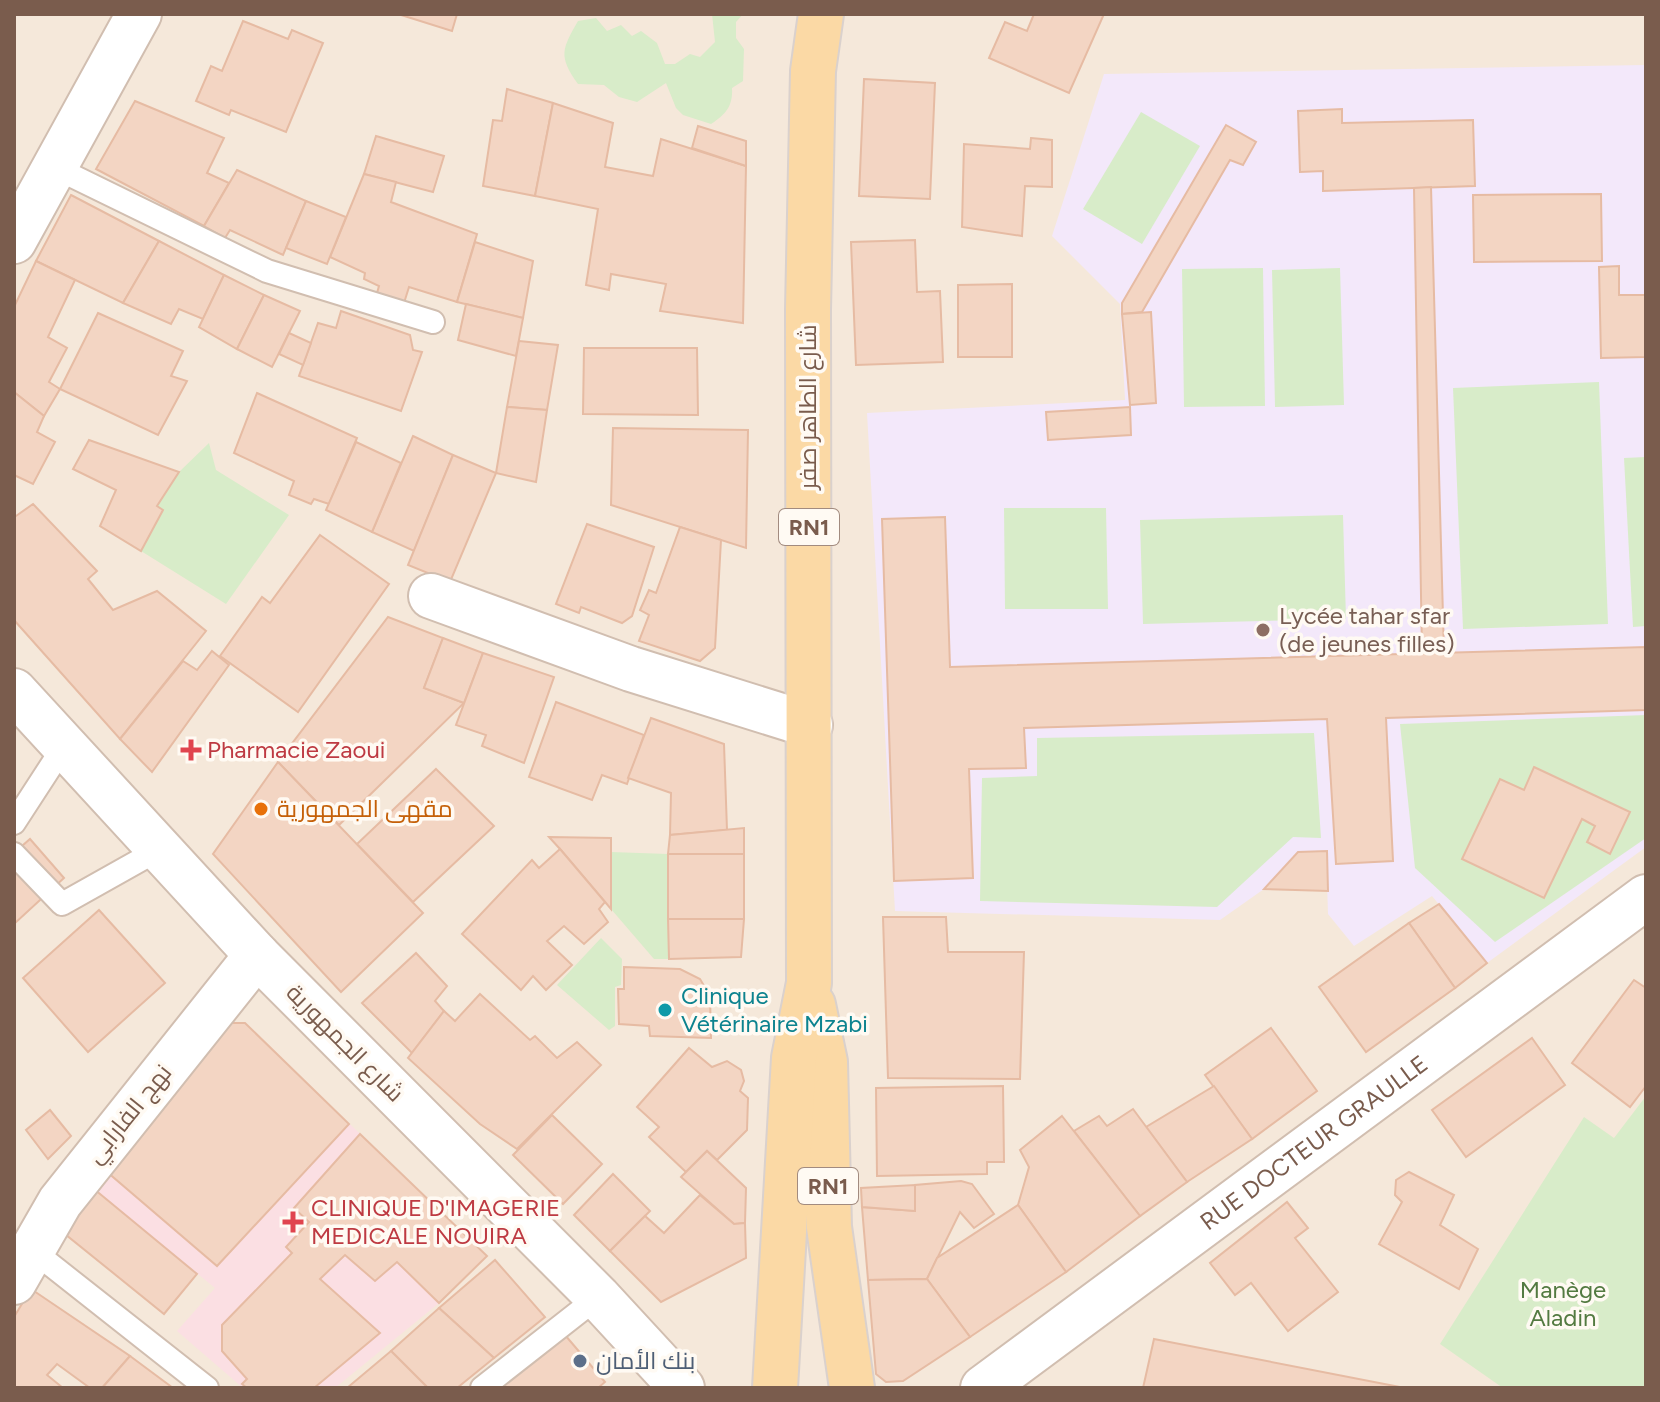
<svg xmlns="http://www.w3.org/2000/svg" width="1660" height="1402" viewBox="0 0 1660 1402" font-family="Figtree,Cairo,sans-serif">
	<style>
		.residential { fill: #f5e8da }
		.education { fill: #f3e8fa }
		.medical { fill: #fbdfe3 }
		.green { fill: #d8ecc9 }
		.building { fill: #f3d5c3; stroke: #e6bba3; stroke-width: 2 }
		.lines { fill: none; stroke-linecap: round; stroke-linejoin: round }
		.service-casing { stroke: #d1beb0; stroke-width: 26 }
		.minor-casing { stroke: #d1beb0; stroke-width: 48 }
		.primary-casing { stroke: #dad1cd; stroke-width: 48 }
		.service { stroke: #fff; stroke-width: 22 }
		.minor { stroke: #fff; stroke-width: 44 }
		.primary { stroke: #fbd9a5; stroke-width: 44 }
		.education-dot { fill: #8d6e63; stroke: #fffaf3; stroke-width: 3 }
		.health-dot { fill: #e0444e; stroke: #fffaf3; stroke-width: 3 }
		.food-dot { fill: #e8710a; stroke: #fffaf3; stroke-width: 3 }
		.culture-dot { fill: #0f9aa8; stroke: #fffaf3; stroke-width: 3 }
		.service-dot { fill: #5c6f8a; stroke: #fffaf3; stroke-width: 3 }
		.labels { text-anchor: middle; stroke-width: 7; stroke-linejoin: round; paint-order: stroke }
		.shield { fill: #fffaf3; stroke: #a28b7f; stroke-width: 2 }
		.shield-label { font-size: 22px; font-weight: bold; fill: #7a5c4d }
		.street-label { font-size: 24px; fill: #7a5c4d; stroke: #fffaf3 }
		.education-label { font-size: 24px; fill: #785e54; stroke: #fffaf3; text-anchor: start }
		.health-label { font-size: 24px; fill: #be3a42; stroke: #fffaf3; text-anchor: start }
		.food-label { font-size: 24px; fill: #c56008; stroke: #fffaf3; text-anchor: start }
		.culture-label { font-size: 24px; fill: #0d838f; stroke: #fffaf3; text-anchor: start }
		.park-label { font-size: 24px; fill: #537a41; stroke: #fffaf3 }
		.service-label { font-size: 24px; fill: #4e5e75; stroke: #fffaf3; text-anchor: start }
	</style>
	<rect width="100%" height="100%" fill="#fdf6ec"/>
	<rect class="residential" x="14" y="14" width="1632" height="1374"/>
	<path class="education" d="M1646,65V847L1487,963L1432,896L1354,946L1328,914L1326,851L1298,852L1264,889L1220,920L895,911L867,413L1125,400L1120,304L1052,236L1104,74Z"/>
	<path class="medical" d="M225,1023H245L487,1256L439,1303L335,1388H243L177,1331L215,1288L94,1189Z"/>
	<g class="green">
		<path d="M712,14H743L736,22V38L744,49L743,81L732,88C733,106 726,114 711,124L683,115L676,108L666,83L637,102L619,97L604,85L578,84C558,56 562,49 578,21L596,18L607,31L621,25L632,36L641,31L657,43L665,64H675L690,54L700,57L715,42Z"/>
		<path d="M1141,112L1200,146L1142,244L1083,209Z"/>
		<path d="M1263,268L1265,406L1184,407L1182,269Z"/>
		<path d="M1340,268L1344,405L1275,407L1272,270Z"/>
		<path d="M1599,382L1608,624L1463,629L1453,388Z"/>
		<path d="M209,443L216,470L289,515L226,604L141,551L163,510L157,506L179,472Z"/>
		<path d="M1646,457V626L1633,627L1624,458Z"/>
		<path d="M1004,508H1106L1108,609H1005Z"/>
		<path d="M1343,515L1346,619L1143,624L1140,520Z"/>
		<path d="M1646,715V838L1495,942L1415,868L1400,724Z"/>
		<path d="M1314,733L1321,838L1293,837L1217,907L980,901L982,778L1037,776V738Z"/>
		<path d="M611,852L668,854L669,959H654L611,909Z"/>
		<path d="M601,938L622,959L621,985L615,987V1026L609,1030L557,985Z"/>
		<path d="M1646,1096V1388H1503L1440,1344L1584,1117L1614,1138Z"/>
	</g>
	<g class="building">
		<path d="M398,14H457L452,31Z"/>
		<path d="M1034,14H1104L1069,93L989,58L1005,22L1027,31Z"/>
		<path d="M243,21L288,39L292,30L323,43L286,132L231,110L229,115L196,101L211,66L222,71Z"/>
		<path d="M864,79L935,83L930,199L859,196Z"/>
		<path d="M507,89L553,103L535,196L483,186L493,120L502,121Z"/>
		<path d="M135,101L224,138L207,173L229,183L204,226L96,169Z"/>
		<path d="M553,103L613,123L605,167L653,176L661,139L746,166L743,323L660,311L666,284L611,274L609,290L586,285L598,209L535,196Z"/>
		<path d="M1342,109V123L1473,120L1475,186L1323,191V171L1300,172L1298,111Z"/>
		<path d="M1226,125L1256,142L1243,165L1230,160L1142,312L1122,314V303Z"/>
		<path d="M698,126L746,141V166L692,148Z"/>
		<path d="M376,136L444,156L433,192L364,174Z"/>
		<path d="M1031,138L1052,140V187L1025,186L1022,236L962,227L964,144L1030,149Z"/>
		<path d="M237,170L306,201L283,255L230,230L225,238L204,226Z"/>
		<path d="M364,174L396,182L391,202L477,234L457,302L409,287L404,303L377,293L379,286L364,279L365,273L330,257Z"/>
		<path d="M1431,187L1444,652L1422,653L1414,188Z"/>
		<path d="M1601,194L1602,261L1474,262L1473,195Z"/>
		<path d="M71,195L159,241L123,303L36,261Z"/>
		<path d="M306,201L346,217L327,264L286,248Z"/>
		<path d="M915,240L917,292L940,291L943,362L856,365L851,242Z"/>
		<path d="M159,241L224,275L203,319L179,309L171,324L123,303Z"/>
		<path d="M475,242L533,261L523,318L457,302Z"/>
		<path d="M36,261L75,280L48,337L67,348L49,382L60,389L44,416L14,392V307Z"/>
		<path d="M1619,266V295H1646V357L1601,358L1599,267Z"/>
		<path d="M224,275L264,295L237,349L199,327Z"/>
		<path d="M1012,284V357H958V285Z"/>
		<path d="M264,295L300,311L272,367L237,349Z"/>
		<path d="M466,304L523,318L516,356L458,340Z"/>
		<path d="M341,311L410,335L413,350L422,352L401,411L299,376L318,323L336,328Z"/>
		<path d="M1151,312L1156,403L1130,405L1122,314Z"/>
		<path d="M98,313L183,351L171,376L187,381L158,435L60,389Z"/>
		<path d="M289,333L311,343L303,365L279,354Z"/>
		<path d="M519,341L558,345L547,410L507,407Z"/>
		<path d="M584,348H697L698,415L583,414Z"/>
		<path d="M14,392L44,416L37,432L55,442L33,484L14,475Z"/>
		<path d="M257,393L357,438L329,504L314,499L311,504L289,495L294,481L234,453Z"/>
		<path d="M507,407L547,410L536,482L496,473Z"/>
		<path d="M1130,407L1131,435L1048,440L1046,412Z"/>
		<path d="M613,428L748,430L746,548L611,505Z"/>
		<path d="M413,436L453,455L414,551L372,532Z"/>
		<path d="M89,440L179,472L157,506L163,510L141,551L100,526L116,490L73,469Z"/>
		<path d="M356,442L401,463L372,532L326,510Z"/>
		<path d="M453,455L496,473L450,582L408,565Z"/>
		<path d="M33,504L97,571L88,579L113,610L157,591L206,631L120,739L14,620V514L16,516Z"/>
		<path d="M945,517L950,667L1646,647V710L1386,718L1393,861L1336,864L1327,719L1024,728L1026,768L969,769L973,878L894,881L882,519Z"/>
		<path d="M587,524L654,547L632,616L622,623L581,607L579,613L556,604Z"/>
		<path d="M680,527L721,540L715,648L700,661L639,641L649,615L640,610L649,590L656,593Z"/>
		<path d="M320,535L389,584L298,712L220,656L262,597L270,603Z"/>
		<path d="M388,617L443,638L424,688L464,703L339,825L278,762Z"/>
		<path d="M443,638L483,653L464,703L424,688Z"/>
		<path d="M212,651L229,665L152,772L120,739L183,661L197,670Z"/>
		<path d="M483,653L554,677L524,763L482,746L486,735L456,725Z"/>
		<path d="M556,702L644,735L627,784L602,775L592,800L529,777Z"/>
		<path d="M651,718L724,744L727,830L670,835L671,793L628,778Z"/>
		<path d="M278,762L423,913L341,992L213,854Z"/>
		<path d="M1534,767L1630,812L1610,854L1587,842L1595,826L1582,819L1544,898L1462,859L1500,779L1524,790Z"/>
		<path d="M436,769L494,826L413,902L357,844Z"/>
		<path d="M744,828V854H668L670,835Z"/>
		<path d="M549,837L611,838V909L560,849Z"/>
		<path d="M30,839L64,878L14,924V853Z"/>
		<path d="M560,849L605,902L599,909L608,922L584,944L564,926L547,941L572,965L546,990L533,976L521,990L462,934L532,860L539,868Z"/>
		<path d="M1327,851L1328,891L1264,889L1298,852Z"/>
		<rect x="668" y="854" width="76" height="65"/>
		<path d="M1439,904L1487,963L1455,988L1409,923Z"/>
		<path d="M99,910L165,983L88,1052L23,978Z"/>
		<path d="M883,917H946L948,952H1024L1020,1079L888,1078Z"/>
		<path d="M668,919H744L741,957L669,959Z"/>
		<path d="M1409,923L1455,988L1366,1052L1319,987Z"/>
		<path d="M416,953L447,986L435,1001L444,1011L412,1053L362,1003Z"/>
		<path d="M624,967L680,969L700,979L710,996L711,1038L650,1036L649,1026L619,1024L618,989H624Z"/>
		<path d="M1634,980L1646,988V1086L1630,1107L1572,1063Z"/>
		<path d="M480,994L530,1040L535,1036L557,1058L577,1042L601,1065L517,1149L480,1124L408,1058L444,1011L455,1021Z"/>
		<path d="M225,1023H245L349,1124L217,1266L106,1171Z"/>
		<path d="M1271,1028L1317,1091L1252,1139L1205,1075Z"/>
		<path d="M1532,1038L1565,1085L1466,1157L1432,1110Z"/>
		<path d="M689,1048L712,1067L727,1061L741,1070L744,1081L740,1091L748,1098L747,1130L717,1160L707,1151L686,1172L649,1137L659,1127L637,1107Z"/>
		<path d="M1003,1086L1004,1162H987V1174L877,1176L876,1088Z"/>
		<path d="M1214,1086L1252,1139L1187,1182L1146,1127Z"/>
		<path d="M1133,1109L1187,1182L1140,1216L1074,1131L1099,1116L1107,1126Z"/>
		<path d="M50,1110L71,1136L48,1159L26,1130Z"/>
		<path d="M552,1115L602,1164L563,1204L513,1155Z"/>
		<path d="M1062,1116L1140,1216L1066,1272L1018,1205L1029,1167L1020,1150Z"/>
		<path d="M360,1134L487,1256L439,1303L397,1262L375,1281L345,1255L320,1279L380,1333L314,1388H247L242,1384L247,1379L222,1351V1325L292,1253L286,1247L309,1222L294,1208Z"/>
		<path d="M707,1151L746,1188L745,1223L734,1224L681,1177Z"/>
		<path d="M1409,1172L1454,1195L1440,1225L1478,1249L1459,1289L1379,1244L1402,1202L1395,1195L1396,1180Z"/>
		<path d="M613,1174L650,1211L610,1251L574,1215Z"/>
		<path d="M961,1181L972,1184L994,1214L974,1228L960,1212L927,1279L868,1280L862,1207L915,1211V1185Z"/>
		<path d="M915,1185V1211L862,1207L861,1188Z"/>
		<path d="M94,1189L197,1274L164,1314L60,1230Z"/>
		<path d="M700,1195L734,1224L745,1223L746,1258L661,1302L610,1251L645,1216L664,1233Z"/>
		<path d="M1287,1202L1308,1228L1295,1238L1338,1292L1288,1331L1251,1283L1235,1295L1210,1263Z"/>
		<path d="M1018,1205L1066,1272L970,1337L927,1279L937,1258Z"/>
		<path d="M495,1260L545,1317L494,1358L439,1308Z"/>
		<path d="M927,1279L970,1337L903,1381L886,1382L876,1374L868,1280Z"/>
		<path d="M31,1289L130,1356L102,1388H90L57,1364L47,1375L63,1388H14V1317Z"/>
		<path d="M439,1308L494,1358L457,1388H428L391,1351Z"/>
		<path d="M565,1335L605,1382L598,1388H500Z"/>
		<path d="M1154,1339L1405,1388H1143Z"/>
		<path d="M391,1351L428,1388H347Z"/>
		<path d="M130,1356L173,1388H102Z"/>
	</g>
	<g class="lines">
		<g class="service-casing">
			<g id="service">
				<path d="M54,167L267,271L433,322"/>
				<path d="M14,823L64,746"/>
				<path d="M14,854L62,904L160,849"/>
				<path d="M32,1250L207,1388"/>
				<path d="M482,1388L598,1297"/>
			</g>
		</g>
		<g class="minor-casing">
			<g id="minor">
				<path d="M14,241L139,14"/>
				<path d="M431,596L631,669L810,725"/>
				<path d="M14,691L257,955L598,1297L682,1388"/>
				<path d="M14,1282L60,1202L257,955"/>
				<path id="s1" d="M983,1388L1646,897"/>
			</g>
		</g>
		<g class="primary-casing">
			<g id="primary">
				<path d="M813,1005L825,1062L829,1227L852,1388"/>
				<path d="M775,1388L794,1058L809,983L808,310L813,71L821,14"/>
			</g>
		</g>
		<use href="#service" class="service"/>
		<use href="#minor" class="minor"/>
		<use href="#primary" class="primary"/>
	</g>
	<circle class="education-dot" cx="1263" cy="630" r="8"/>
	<g class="health-dot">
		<path d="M187 738h8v8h8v8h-8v8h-8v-8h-8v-8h8z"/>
		<path d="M289 1210h8v8h8v8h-8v8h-8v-8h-8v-8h8z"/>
	</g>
	<circle class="food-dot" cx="261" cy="809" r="8"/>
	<circle class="culture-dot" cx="665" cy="1010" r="8"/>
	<circle class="service-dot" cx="580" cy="1361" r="8"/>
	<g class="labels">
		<g class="shield">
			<rect x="779" y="509" width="60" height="36" rx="6"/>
			<rect x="798" y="1168" width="60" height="36" rx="6"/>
		</g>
		<g class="shield-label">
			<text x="809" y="535">RN1</text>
			<text x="828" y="1194">RN1</text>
		</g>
		<g class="street-label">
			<text transform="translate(808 407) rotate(-90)" y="8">شارع الطاهر صفر</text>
			<text transform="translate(345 1043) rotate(45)" y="8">شارع الجمهورية</text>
			<text transform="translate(129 1114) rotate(-51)" y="8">نهج الفارابي</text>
			<text dy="8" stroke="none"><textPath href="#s1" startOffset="412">RUE DOCTEUR GRAULLE</textPath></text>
		</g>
		<g class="education-label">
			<text x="1279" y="624">Lycée tahar sfar<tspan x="1279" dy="28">(de jeunes filles)</tspan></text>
		</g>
		<g class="health-label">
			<text x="207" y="758">Pharmacie Zaoui</text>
			<text x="311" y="1216">CLINIQUE D'IMAGERIE<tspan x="311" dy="28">MEDICALE NOUIRA</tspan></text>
		</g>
		<g class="food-label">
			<text x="277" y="817">مقهى الجمهورية</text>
		</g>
		<g class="culture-label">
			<text x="681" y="1004">Clinique<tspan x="681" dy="28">Vétérinaire Mzabi</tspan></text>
		</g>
		<g class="park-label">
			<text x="1563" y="1298">Manège<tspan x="1563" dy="28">Aladin</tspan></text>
		</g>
		<g class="service-label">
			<text x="596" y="1369">بنك الأمان</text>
		</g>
	</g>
	<rect width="1660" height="1402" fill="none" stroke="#7a5c4d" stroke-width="32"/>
</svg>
